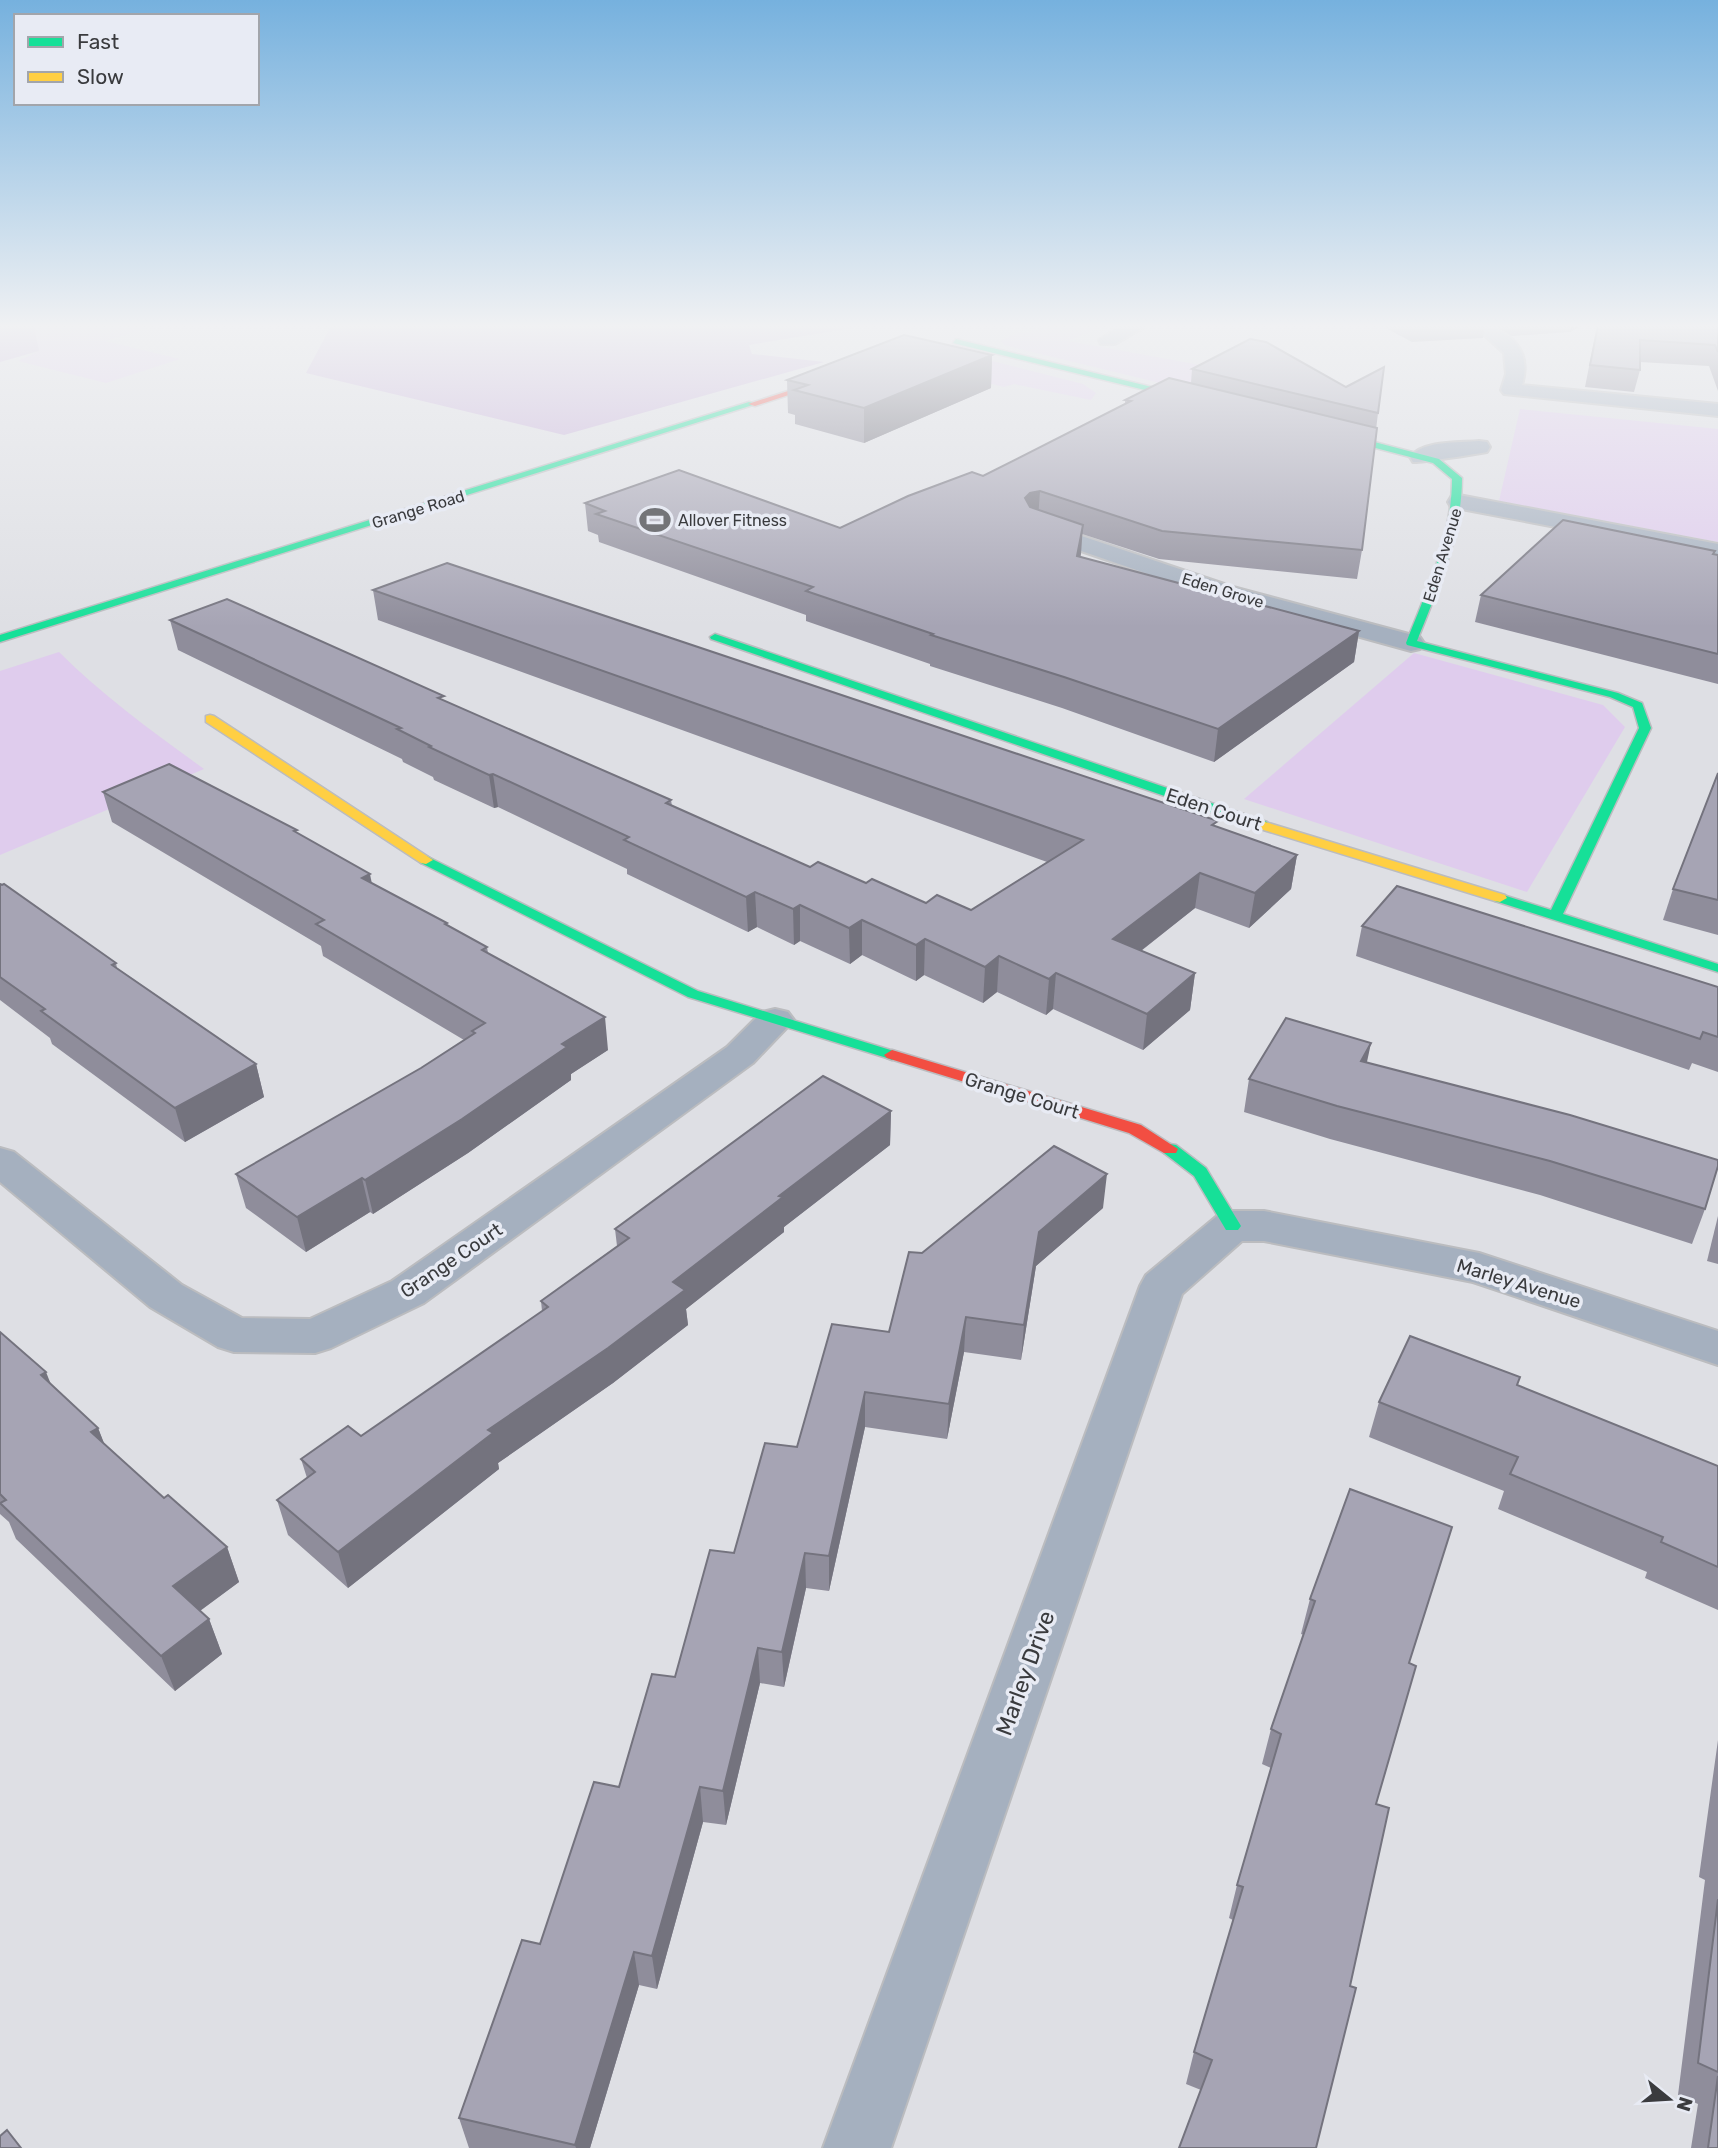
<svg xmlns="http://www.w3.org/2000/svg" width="1718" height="2148" viewBox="0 0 1718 2148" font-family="Rubik,sans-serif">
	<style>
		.green { fill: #dfcced }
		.forest { fill: #c8b1da }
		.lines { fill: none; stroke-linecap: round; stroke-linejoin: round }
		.street-casing { stroke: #bbbcbf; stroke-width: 4 }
		.fast-casing { stroke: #bbbcbf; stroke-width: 3 }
		.slow-casing { stroke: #bbbcbf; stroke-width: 3 }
		.jam-casing { stroke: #bbbcbf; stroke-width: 3 }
		.street { fill: #a5b0bf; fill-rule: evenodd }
		.fast { fill: #16e098; fill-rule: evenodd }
		.slow { fill: #ffcf43; fill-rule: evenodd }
		.jam { fill: #f24e42; fill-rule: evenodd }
		.wall { fill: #8f8d9b }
		.shaded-wall { fill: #74737e }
		.building { fill: #a6a4b4; stroke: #74737e; stroke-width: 2 }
		.labels { text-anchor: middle; stroke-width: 7; stroke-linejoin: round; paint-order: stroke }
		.far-street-label { font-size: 16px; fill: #3a3b3e; stroke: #e8ebf4 }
		.far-poi-label { font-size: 16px; fill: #3a3b3e; stroke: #e8ebf4; text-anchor: start }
		.street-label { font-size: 19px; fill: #3a3b3e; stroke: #e8ebf4 }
		.near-street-label { font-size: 23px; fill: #3a3b3e; stroke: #e8ebf4 }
	</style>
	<rect width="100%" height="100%" fill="#dedfe4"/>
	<g class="green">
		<path d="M34,326H153L105,341L180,359L106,383L18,361L39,351Z"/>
		<path d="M1050,326H1104L1068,341L1228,370L1185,389L1020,349L1004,345L1001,341C1017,330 1033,333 1050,326Z"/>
		<path d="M976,357L1083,384L1096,393L1091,400L1014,384L1004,387L980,381Z"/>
		<path d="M1520,409L1718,429V542L1499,501Z"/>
		<path d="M59,652C103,696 153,732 204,769L0,855V671Z"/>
		<path d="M1414,653L1603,705L1625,727L1527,892L1244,799Z"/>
	</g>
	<g class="forest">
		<path d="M0,326H34L39,351L0,362Z"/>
		<path d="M331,326H865L749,345L752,354L824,362L564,435L306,373Z"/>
	</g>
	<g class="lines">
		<g class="street-casing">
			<g id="street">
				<path d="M1121,326H1146L1115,344H1101L1099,340Z"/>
				<path d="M1474,326C1508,326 1533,349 1522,385L1718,404V416L1504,394L1501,390L1506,374L1504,353Z"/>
				<path d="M1479,441L1487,442L1490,447L1487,452C1476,454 1420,463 1413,462L1410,457C1423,440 1459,443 1479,441Z"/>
				<path d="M1459,495L1718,544V558L1451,507L1448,502L1451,497Z"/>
				<path d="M1037,521L1233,587L1420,637L1424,643L1420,649L1411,651L1215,597L1029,533L1025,528L1029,523Z"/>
				<path d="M775,1009L788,1012L794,1020L753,1063L424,1303L331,1348L315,1353L234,1352L218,1347L150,1307L0,1182V1148L14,1152L182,1285L242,1318L310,1319L392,1281L727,1047L762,1012Z"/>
				<path d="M1232,1211H1264L1479,1253L1718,1331V1365L1473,1282L1264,1241H1242L1182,1294L891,2148H823L1140,1286L1146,1275L1217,1216Z"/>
			</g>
		</g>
		<g class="fast-casing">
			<g id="fast">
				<path d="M956,339L1201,399L1202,401L1198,403L953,343Z"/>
				<path d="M749,402L756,404L0,642V635Z"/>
				<path d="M1325,429L1439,459L1462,478C1462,536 1438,588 1417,641L1618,693L1642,703L1651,728L1563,914L1718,964V972L1495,901L1493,898L1495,895L1500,894L1551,910L1639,728L1633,707L1610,697L1407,645L1406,643C1427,590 1452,537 1452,479L1433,463L1322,434L1321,432Z"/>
				<path d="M715,634L1267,822L1268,825L1267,828H1257L711,639L710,637Z"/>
				<path d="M426,856L698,991L897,1052L900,1055L892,1060L887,1058L688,997L421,863L419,860Z"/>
				<path d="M1170,1144L1176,1145L1206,1168L1241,1226L1238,1230H1226L1194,1176L1164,1153L1162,1149Z"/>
			</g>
		</g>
		<g class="slow-casing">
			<g id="slow">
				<path d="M210,715L214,716L433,860L426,864L421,863L206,722V716Z"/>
				<path d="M1262,821L1505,895L1507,898L1500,902L1495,901L1257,828V822Z"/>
			</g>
		</g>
		<g class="jam-casing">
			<g id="jam">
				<path d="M834,376L841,378L755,406L748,404Z"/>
				<path d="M892,1050L1141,1125L1178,1149L1176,1153H1164L1129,1133L887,1058L884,1055Z"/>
			</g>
		</g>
		<use href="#street" class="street"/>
		<use href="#fast" class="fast"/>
		<use href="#slow" class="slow"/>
		<use href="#jam" class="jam"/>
	</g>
	<g class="wall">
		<path d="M1382,326H1485L1483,338L1412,342Z"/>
		<path d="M1492,326H1580L1570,332L1512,336L1498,328Z"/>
		<path d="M1597,326H1718V391L1709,366L1640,362V370L1634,392L1585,387Z"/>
		<path d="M992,355L991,388L864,443L795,424V415L788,413L787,380Z"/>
		<path d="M1192,369L1378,413L1362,550L1357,579L1159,559L1082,534L1080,557L1359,631L1354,662L1214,762L1062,708L930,666V664L806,621V615L599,542L598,535L588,531L585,503L840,528L983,476L1125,404V400L1191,383Z"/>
		<path d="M1714,554L1718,555V684L1475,622L1481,595Z"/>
		<path d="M373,590L1217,827L1297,855L1291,889L1249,928L1195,908L1141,951L1195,973L1190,1010L1143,1050L1053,1009L1046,1015L997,992L983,1003L924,975L916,981L862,955L850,964L800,941L794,945L757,927L748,932L627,874V869L498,807L494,808L434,780L433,777L403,762L402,759L178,650L170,620L445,701L671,800L672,806L810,867L866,883L926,903L971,910L1047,862L378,620Z"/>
		<path d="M1718,773V935L1663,920L1673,889Z"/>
		<path d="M103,792L297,833L372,883L447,923L448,926L487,947L488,953L608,1050L571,1074V1080L468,1153L373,1214L370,1212L306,1252L246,1208L236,1174L421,1068L464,1040L323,956L321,946L112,822Z"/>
		<path d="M0,884L116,963L117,968L256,1064L264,1097L185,1142L52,1044L50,1038L0,1000Z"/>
		<path d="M1362,926L1718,987V1072L1692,1063L1689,1070L1356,956Z"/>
		<path d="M1366,1063L1705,1209L1692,1244L1540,1195L1330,1139L1244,1112L1249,1079Z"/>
		<path d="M891,1111L890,1145L784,1227V1232L686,1309L688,1325L613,1383L498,1463L499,1469L348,1588L288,1535L277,1500L307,1478L301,1459L361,1436L542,1311L541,1301L617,1246L615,1229Z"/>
		<path d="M1103,1208L1036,1266L1021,1360L964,1352L947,1439L865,1427L829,1591L806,1588L784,1687L760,1683L726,1825L703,1822L657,1989L639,1985L590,2148H469L459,2118L540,1944L675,1677L734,1553L797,1447L889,1332L922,1253Z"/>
		<path d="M1718,1216V1264L1707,1261Z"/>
		<path d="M0,1332L50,1384L98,1428L104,1444L164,1498L227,1547L239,1582L200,1611L209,1619L222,1654L175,1691L16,1539L9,1522L0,1514Z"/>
		<path d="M1517,1385L1718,1466V1610L1645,1578L1647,1572L1498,1509L1504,1491L1369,1437L1379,1402Z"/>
		<path d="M1350,1489L1409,1663L1376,1804L1201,2090L1186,2084L1194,2052L1233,1920L1229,1918L1237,1885L1271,1768L1262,1764L1271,1729L1304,1635L1301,1634L1310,1599Z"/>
		<path d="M1718,1740V2148H1691L1698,2104L1678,2095L1705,1880L1699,1877Z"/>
	</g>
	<g class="shaded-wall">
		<path d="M1572,326H1580L1570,332Z"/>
		<path d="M992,355L991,388L864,443V408Z"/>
		<path d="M1040,491L1038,519L1025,498L1030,493Z"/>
		<path d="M1083,525L1081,554L1075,585L1077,556Z"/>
		<path d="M1359,631L1354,662L1214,762L1218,729Z"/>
		<path d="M493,774L498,807L494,808L489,775Z"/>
		<path d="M1297,855L1291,889L1249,928L1255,893Z"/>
		<path d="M1200,873L1195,908L1110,975L1113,939Z"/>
		<path d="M370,874L376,905L362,878Z"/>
		<path d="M755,892L757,927L748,932L746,897Z"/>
		<path d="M800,905V941L794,945L793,909Z"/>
		<path d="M862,920V955L850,964L849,928Z"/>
		<path d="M925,939L924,975L916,981V945Z"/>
		<path d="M999,956L997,992L983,1003L985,967Z"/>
		<path d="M1056,973L1053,1009L1046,1015L1049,979Z"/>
		<path d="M1195,973L1190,1010L1143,1050L1147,1014Z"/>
		<path d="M605,1017L608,1050L571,1074V1080L468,1153L373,1214L365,1180L562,1044Z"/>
		<path d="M1371,1043L1364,1076L1361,1061Z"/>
		<path d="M256,1064L264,1097L185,1142L175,1108Z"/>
		<path d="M891,1111L890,1145L784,1227V1232L686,1309L688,1325L613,1383L498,1463L499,1469L348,1588L338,1552L779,1196Z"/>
		<path d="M1107,1174L1103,1208L1036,1266L1021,1360L1024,1325L1039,1232Z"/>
		<path d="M362,1178L370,1212L306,1252L297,1217Z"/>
		<path d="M966,1317L964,1352L947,1439L949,1404Z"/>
		<path d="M46,1372L60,1407L41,1375Z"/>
		<path d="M865,1392V1427L829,1591V1556Z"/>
		<path d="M98,1428L112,1463L91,1432Z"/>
		<path d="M227,1547L239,1582L186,1621L173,1586Z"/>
		<path d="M805,1553L806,1588L784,1687L782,1652Z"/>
		<path d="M209,1619L222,1654L175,1691L161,1656Z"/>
		<path d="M758,1648L760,1683L726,1825L723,1791Z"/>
		<path d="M700,1787L703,1822L657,1989L652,1956Z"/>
		<path d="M634,1952L639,1985L590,2148H576L575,2145Z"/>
	</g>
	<g class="building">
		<path d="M1598,326H1718V352L1715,345L1640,340V370L1590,365Z"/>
		<path d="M904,335L992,355L864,408L794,390L808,385L787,380Z"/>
		<path d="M1250,339L1266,342L1346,387L1384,367L1378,413L1192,369Z"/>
		<path d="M1169,378L1377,428L1362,550L1162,531L1040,491L1030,493L1025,498L1030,507L1083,525L1077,556L1359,631L1218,729L1064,677L931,635L933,634L806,591L813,587L596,514L605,511L585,503L679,470L840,528L908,496L972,472L983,476L1131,401L1125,400Z"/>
		<path d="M1563,520L1715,551L1713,554L1718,555V654L1481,595Z"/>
		<path d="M447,563L1218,821L1212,825L1297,855L1255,893L1200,873L1113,939L1195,973L1147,1014L1056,973L1049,979L999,956L985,967L925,939L916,945L862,920L849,928L800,905L793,909L755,892L746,897L624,840L629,837L493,774L489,775L429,747L431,746L397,729L401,728L170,620L227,599L444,696L438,698L671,800L666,803L810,867L818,862L866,883L872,879L926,903L937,895L971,910L1083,840L373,590Z"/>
		<path d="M169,764L297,830L294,831L370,874L362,878L447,923L445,924L487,947L482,950L605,1017L562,1044L567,1047L462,1119L365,1180L362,1178L297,1217L236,1174L421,1068L475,1033L472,1031L485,1023L316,924L324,920L103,792Z"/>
		<path d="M1718,773V900L1673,889Z"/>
		<path d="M0,884L2,885L4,884L116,963L112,965L256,1064L175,1108L41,1011L45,1009L0,977Z"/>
		<path d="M1397,886L1718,987V1037L1703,1032L1700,1039L1362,926Z"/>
		<path d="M1286,1018L1371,1043L1361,1061L1570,1115L1718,1160V1166L1705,1209L1550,1161L1337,1106L1249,1079Z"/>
		<path d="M823,1076L891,1111L779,1196L783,1197L673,1282L685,1290L608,1348L488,1430L493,1433L338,1552L277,1500L315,1472L301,1459L348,1426L361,1436L548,1307L541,1301L629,1238L615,1229Z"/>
		<path d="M1054,1146L1107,1174L1039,1232L1024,1325L966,1317L949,1404L865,1392L829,1556L805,1553L782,1652L758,1648L723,1791L700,1787L652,1956L634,1952L575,2145L459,2118L522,1940L540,1944L594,1782L619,1787L652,1674L675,1677L710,1550L734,1553L765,1443L797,1447L832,1324L889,1332L909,1252L922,1253Z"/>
		<path d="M0,1332L46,1372L41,1375L98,1428L91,1432L164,1498L168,1495L227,1547L173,1586L209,1619L161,1656L0,1503L6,1500L0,1494Z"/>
		<path d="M1410,1336L1520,1377L1517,1385L1718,1466V1567L1661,1542L1663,1537L1510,1474L1518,1457L1379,1402Z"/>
		<path d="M1350,1489L1452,1527L1409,1663L1416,1666L1376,1804L1389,1808L1350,1986L1356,1988L1316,2148H1179L1212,2060L1194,2052L1243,1887L1237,1885L1281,1734L1271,1729L1315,1601L1310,1599Z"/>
		<path d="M1718,1899V2072L1698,2063Z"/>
		<path d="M1718,2076V2148H1708Z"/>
		<path d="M7,2130L21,2148H0V2136Z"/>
	</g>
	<linearGradient id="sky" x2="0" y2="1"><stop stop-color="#76b1de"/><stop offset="0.52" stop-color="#f0f1f3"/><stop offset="1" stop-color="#f0f1f3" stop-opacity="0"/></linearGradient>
	<rect width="1718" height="627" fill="url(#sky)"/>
	<defs>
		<g id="stadium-bare" transform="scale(2.415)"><path d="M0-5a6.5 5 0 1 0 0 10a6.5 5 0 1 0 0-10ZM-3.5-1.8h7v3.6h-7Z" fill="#737478" stroke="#e8ebf4" stroke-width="2.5" paint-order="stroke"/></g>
	</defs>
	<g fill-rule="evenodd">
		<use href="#stadium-bare" x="655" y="520"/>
	</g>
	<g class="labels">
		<g class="far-street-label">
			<text transform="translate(418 509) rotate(-17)" y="6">Grange Road</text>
			<text transform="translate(1442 555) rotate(-73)" y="6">Eden Avenue</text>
			<text transform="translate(1223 590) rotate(17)" y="6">Eden Grove</text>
		</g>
		<g class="far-poi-label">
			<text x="678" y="526">Allover Fitness</text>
		</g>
		<g class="street-label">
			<text transform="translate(1214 809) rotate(18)" y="7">Eden Court</text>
			<text transform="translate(1022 1095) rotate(17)" y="7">Grange Court</text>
			<text transform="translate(451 1260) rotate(-34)" y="7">Grange Court</text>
			<text transform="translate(1519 1283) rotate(17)" y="7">Marley Avenue</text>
		</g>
		<g class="near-street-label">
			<text transform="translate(1025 1673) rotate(-70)" y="8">Marley Drive</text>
		</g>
	</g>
	<rect x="14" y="14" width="245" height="91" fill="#e8ebf4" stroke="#a2a5ab" stroke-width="2"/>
	<rect x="28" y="37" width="35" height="10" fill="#16e098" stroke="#a2a5ab" stroke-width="2"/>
	<text x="77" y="49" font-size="21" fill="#3a3b3e">Fast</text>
	<rect x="28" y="72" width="35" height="10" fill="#ffcf43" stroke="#a2a5ab" stroke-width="2"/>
	<text x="77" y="84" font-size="21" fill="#3a3b3e">Slow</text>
	<g transform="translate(1669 2099) rotate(108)" stroke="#e8ebf4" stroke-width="5" paint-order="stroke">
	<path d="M0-5L12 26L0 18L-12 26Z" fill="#3a3b3e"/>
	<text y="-10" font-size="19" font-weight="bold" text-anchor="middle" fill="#3a3b3e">N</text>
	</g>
</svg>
